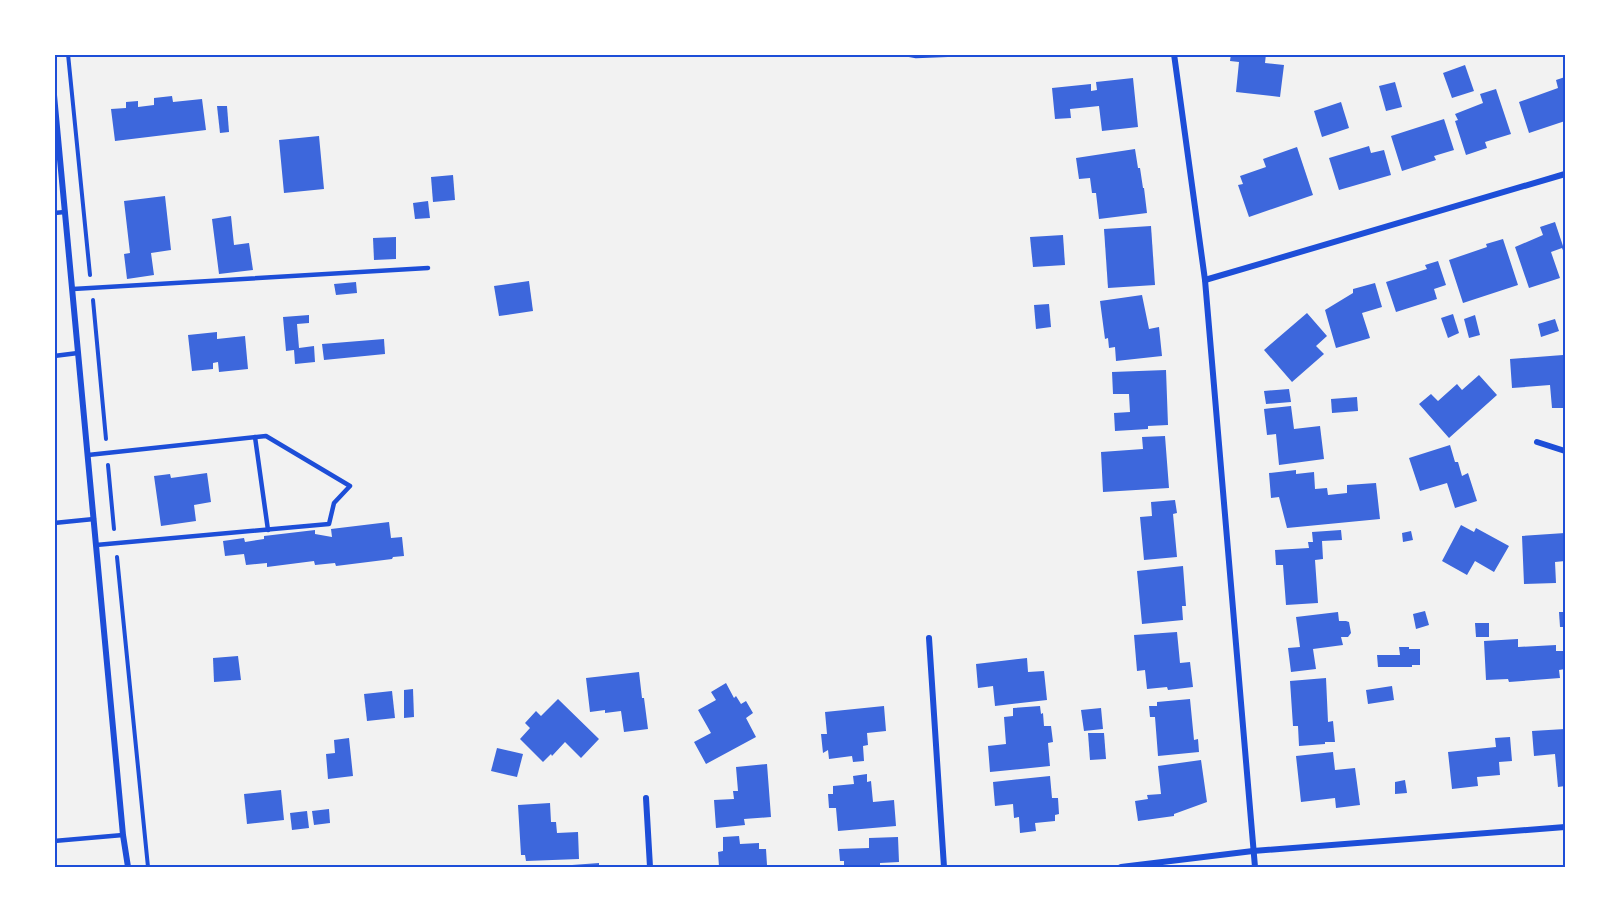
<svg xmlns="http://www.w3.org/2000/svg" width="1619" height="921" viewBox="0 0 1619 921" font-family="'Source Serif 4',serif">
	<style>
		.building { fill: #3d67dc }
		.lines { fill: none; stroke-linecap: round; stroke-linejoin: round }
		.path { stroke: #1d4ed8; stroke-width: 4 }
		.service { stroke: #1d4ed8; stroke-width: 4.5 }
		.minor { stroke: #1d4ed8; stroke-width: 6 }
		.neatline { fill: none; stroke: #1d4ed8; stroke-width: 2 }
	</style>
	<rect width="100%" height="100%" fill="#f2f2f2"/>
	<g class="building">
		<path d="M1231,54H1266L1265,63L1284,65L1280,97L1236,92L1239,62L1230,61Z"/>
		<path d="M1465,65L1474,91L1452,98L1443,73Z"/>
		<path d="M1565,77V121L1529,133L1519,102L1558,88L1556,80Z"/>
		<path d="M1133,78L1138,127L1102,131L1099,106L1070,109L1071,118L1055,119L1052,88L1091,84V91L1097,90L1096,82Z"/>
		<path d="M1395,82L1402,107L1386,111L1379,86Z"/>
		<path d="M1496,89L1511,134L1485,142L1487,148L1466,155L1455,121L1458,120L1455,114L1483,103L1480,94Z"/>
		<path d="M172,96L173,102L202,99L206,130L115,141L111,109L126,108V102L138,101V107L154,105V98Z"/>
		<path d="M1341,102L1349,128L1322,137L1314,111Z"/>
		<path d="M217,106H227L229,132L220,133Z"/>
		<path d="M1444,119L1454,150L1434,156L1436,160L1402,171L1391,136Z"/>
		<path d="M319,136L324,189L284,193L279,140Z"/>
		<path d="M1369,146L1371,153L1384,150L1391,175L1339,190L1329,158Z"/>
		<path d="M1297,147L1313,195L1249,217L1238,185L1243,184L1240,176L1266,167L1263,159Z"/>
		<path d="M1135,149L1138,168H1140L1143,188H1144L1147,213L1099,219L1096,193H1092L1090,178L1079,179L1076,158Z"/>
		<path d="M453,175L455,200L433,202L431,177Z"/>
		<path d="M165,196L171,250L151,253L154,275L127,279L124,254L130,253L124,201Z"/>
		<path d="M428,201L430,218L415,219L413,203Z"/>
		<path d="M231,216L234,245L249,243L253,270L219,274L212,219Z"/>
		<path d="M1555,222L1563,246H1565V255L1562,248L1551,252L1560,278L1529,288L1515,247L1543,235L1540,227Z"/>
		<path d="M1151,226L1155,285L1108,288L1104,229Z"/>
		<path d="M1063,235L1065,265L1033,267L1030,237Z"/>
		<path d="M396,237V259L374,260L373,238Z"/>
		<path d="M1503,239L1518,285L1463,303L1449,260L1487,247L1486,244Z"/>
		<path d="M1438,261L1446,285L1434,289L1437,299L1396,312L1386,282L1427,269L1425,265Z"/>
		<path d="M529,281L533,311L499,316L494,286Z"/>
		<path d="M356,282L357,293L336,295L334,284Z"/>
		<path d="M1375,283L1382,307L1362,313L1370,338L1336,348L1325,310L1353,293V289Z"/>
		<path d="M1142,295L1149,329L1159,327L1162,356L1116,361L1115,347L1109,348L1108,338L1105,339L1100,301Z"/>
		<path d="M1049,304L1051,327L1036,329L1034,305Z"/>
		<path d="M1307,313L1327,336L1316,346L1324,354L1292,382L1264,350Z"/>
		<path d="M1453,314L1459,333L1448,338L1441,318Z"/>
		<path d="M309,315V323L297,324L299,348L314,346L315,362L295,364L294,350L286,351L283,317Z"/>
		<path d="M1475,315L1480,335L1469,338L1464,319Z"/>
		<path d="M1555,319L1559,331L1541,337L1538,324Z"/>
		<path d="M217,332V339L245,336L248,369L219,372L218,362L213,363V369L192,371L188,335Z"/>
		<path d="M384,339L385,354L324,360L322,344Z"/>
		<path d="M1563,355V362L1565,361V390H1564L1565,408H1552L1550,385L1512,388L1510,359Z"/>
		<path d="M1166,370L1168,425L1148,426V429L1115,431L1114,413L1130,412L1129,394H1113L1112,372Z"/>
		<path d="M1479,375L1497,395L1449,438L1419,404L1431,394L1438,401L1457,384L1462,390Z"/>
		<path d="M1289,389L1291,402L1266,404L1264,391Z"/>
		<path d="M1357,397L1358,411L1332,413L1331,399Z"/>
		<path d="M1291,406L1294,429L1320,426L1324,459L1279,465L1276,434L1267,435L1264,409Z"/>
		<path d="M1165,436L1169,488L1103,492L1101,452L1143,449L1142,437Z"/>
		<path d="M1450,445L1455,462H1458L1462,476L1468,473L1477,501L1455,508L1447,483L1420,491L1409,458Z"/>
		<path d="M1296,470V474L1314,472L1315,489L1327,488L1328,495L1347,493V485L1376,483L1380,519L1287,528L1279,497L1271,498L1269,473Z"/>
		<path d="M207,473L211,502L194,505L196,521L161,526L154,476L170,474L171,478Z"/>
		<path d="M1175,500L1177,513L1173,514L1177,557L1144,560L1140,517L1152,516L1151,502Z"/>
		<path d="M389,522L391,538L402,537L404,556L393,557L392,559L336,566L335,563L315,565L314,561L267,567V563L246,565L244,554L225,556L223,541L244,538L245,542L264,539V536L315,530V534L332,537L331,529Z"/>
		<path d="M1461,525L1474,532L1476,528L1509,546L1494,572L1475,561L1467,575L1442,561Z"/>
		<path d="M1341,530L1342,540L1322,541L1323,559L1315,560L1318,603L1286,605L1283,565H1276L1275,550L1309,548L1308,542H1313L1312,532Z"/>
		<path d="M1411,531L1413,540L1403,542L1402,533Z"/>
		<path d="M1565,533V561L1555,562L1556,583L1524,584L1522,536Z"/>
		<path d="M1183,566L1186,606H1182L1183,620L1142,624L1137,571Z"/>
		<path d="M1425,611L1429,625L1416,629L1413,614Z"/>
		<path d="M1338,612L1339,621H1346L1349,622L1351,633L1348,637H1341L1343,645L1313,649L1316,669L1291,672L1288,648L1300,647L1296,617Z"/>
		<path d="M1559,612H1565V627H1560Z"/>
		<path d="M1475,623H1489V637H1476Z"/>
		<path d="M1177,632L1180,663L1190,662L1193,687L1168,690L1167,687L1147,689L1145,670L1137,671L1134,635Z"/>
		<path d="M1518,639V647L1556,645V651H1565V669L1559,670L1560,678L1509,682L1508,679L1486,680L1484,641Z"/>
		<path d="M1399,647H1409V649H1420V665H1412V667H1378L1377,655H1400Z"/>
		<path d="M238,656L241,680L214,682L213,658Z"/>
		<path d="M1027,658L1028,672L1044,671L1047,700L995,706L993,686L978,688L976,664Z"/>
		<path d="M639,672L642,698H644L648,729L624,732L621,711L605,713V710L590,712L586,678Z"/>
		<path d="M1326,678L1328,722L1333,721L1335,742H1325V744L1299,746L1298,726H1293L1290,681Z"/>
		<path d="M726,683L734,698L736,696L741,704L746,701L753,713L746,718L756,737L706,764L694,742L711,733L698,710L716,700L711,692Z"/>
		<path d="M1392,686L1394,700L1368,704L1366,690Z"/>
		<path d="M413,689L414,717L404,718V690Z"/>
		<path d="M392,691L395,718L367,721L364,694Z"/>
		<path d="M558,699L599,739L581,758L565,742L552,756L551,754L543,762L520,739L530,728L525,723L536,711L541,716Z"/>
		<path d="M1190,699L1194,740L1198,739L1199,752L1158,756L1155,717H1150L1149,706H1157V702Z"/>
		<path d="M884,706L886,731L867,733L868,745L863,746L864,761L853,762L852,756L829,759L828,750L823,753L821,734H827L825,712Z"/>
		<path d="M1040,706L1041,714L1043,713L1044,726H1051L1053,742L1048,743L1050,766L990,772L988,746L1006,744L1004,717L1013,716V708Z"/>
		<path d="M1101,708L1103,729L1084,731L1081,710Z"/>
		<path d="M1565,729V786L1558,787L1555,754L1534,756L1532,731Z"/>
		<path d="M1088,733H1104L1106,759L1090,760Z"/>
		<path d="M1510,737L1512,761L1499,762L1500,775L1477,777L1478,786L1452,789L1448,752L1496,747L1495,738Z"/>
		<path d="M349,738L353,776L328,779L326,754L335,753L334,740Z"/>
		<path d="M497,748L523,754L517,777L491,771Z"/>
		<path d="M1333,752L1335,770L1355,768L1360,805L1336,808L1335,798L1301,802L1296,756Z"/>
		<path d="M1201,760L1207,802L1174,814V816L1138,821L1135,801L1148,799L1147,795L1161,794L1158,766Z"/>
		<path d="M767,764L771,817L744,819L745,825L716,828L714,800L734,799L733,791H738L736,767Z"/>
		<path d="M867,774V782L871,781L873,802L894,800L896,826L838,831L836,808H829L828,794H833V786L854,784L853,776Z"/>
		<path d="M1050,776L1052,798H1058L1059,814L1055,815V821L1035,823L1036,831L1020,833L1019,817L1014,818L1013,804L995,806L993,782Z"/>
		<path d="M1405,780L1407,793L1395,794V782Z"/>
		<path d="M281,790L284,820L247,824L244,794Z"/>
		<path d="M550,803L551,822H556L557,833L578,832L579,859L526,861L525,855H521L518,805Z"/>
		<path d="M329,809L330,823L314,825L312,811Z"/>
		<path d="M307,811L309,828L292,830L290,813Z"/>
		<path d="M739,836L740,844L759,843V849H766L767,865H759V867H719L718,852L723,851V837Z"/>
		<path d="M898,837L899,862L880,863V867H844V861H840L839,849L869,848V838Z"/>
		<path d="M599,863V867H572V865Z"/>
	</g>
	<g class="lines">
		<g class="path">
			<path d="M68,54L90,275"/>
			<path d="M93,300L106,439"/>
			<path d="M108,465L114,529"/>
			<path d="M117,557L148,867"/>
		</g>
		<g class="service">
			<path d="M905,54L916,56L967,54"/>
			<path d="M54,213L65,212"/>
			<path d="M73,289L428,268"/>
			<path d="M54,356L78,353"/>
			<path d="M255,437L268,530"/>
			<path d="M88,455L266,436L350,486L334,503L329,524L96,545"/>
			<path d="M54,523L94,519"/>
			<path d="M54,841L123,835"/>
		</g>
		<g class="minor">
			<path d="M1174,54L1205,280L1255,867"/>
			<path d="M54,95L123,835L128,867"/>
			<path d="M1205,280L1565,174"/>
			<path d="M1537,442L1565,451"/>
			<path d="M929,638L944,867"/>
			<path d="M646,798L650,867"/>
			<path d="M1121,867L1253,851L1565,827"/>
		</g>
	</g>
	<rect width="1619" height="921" fill="none" stroke="#ffffff" stroke-width="111"/>
	<rect x="56" y="56" width="1508" height="810" class="neatline"/>
</svg>
